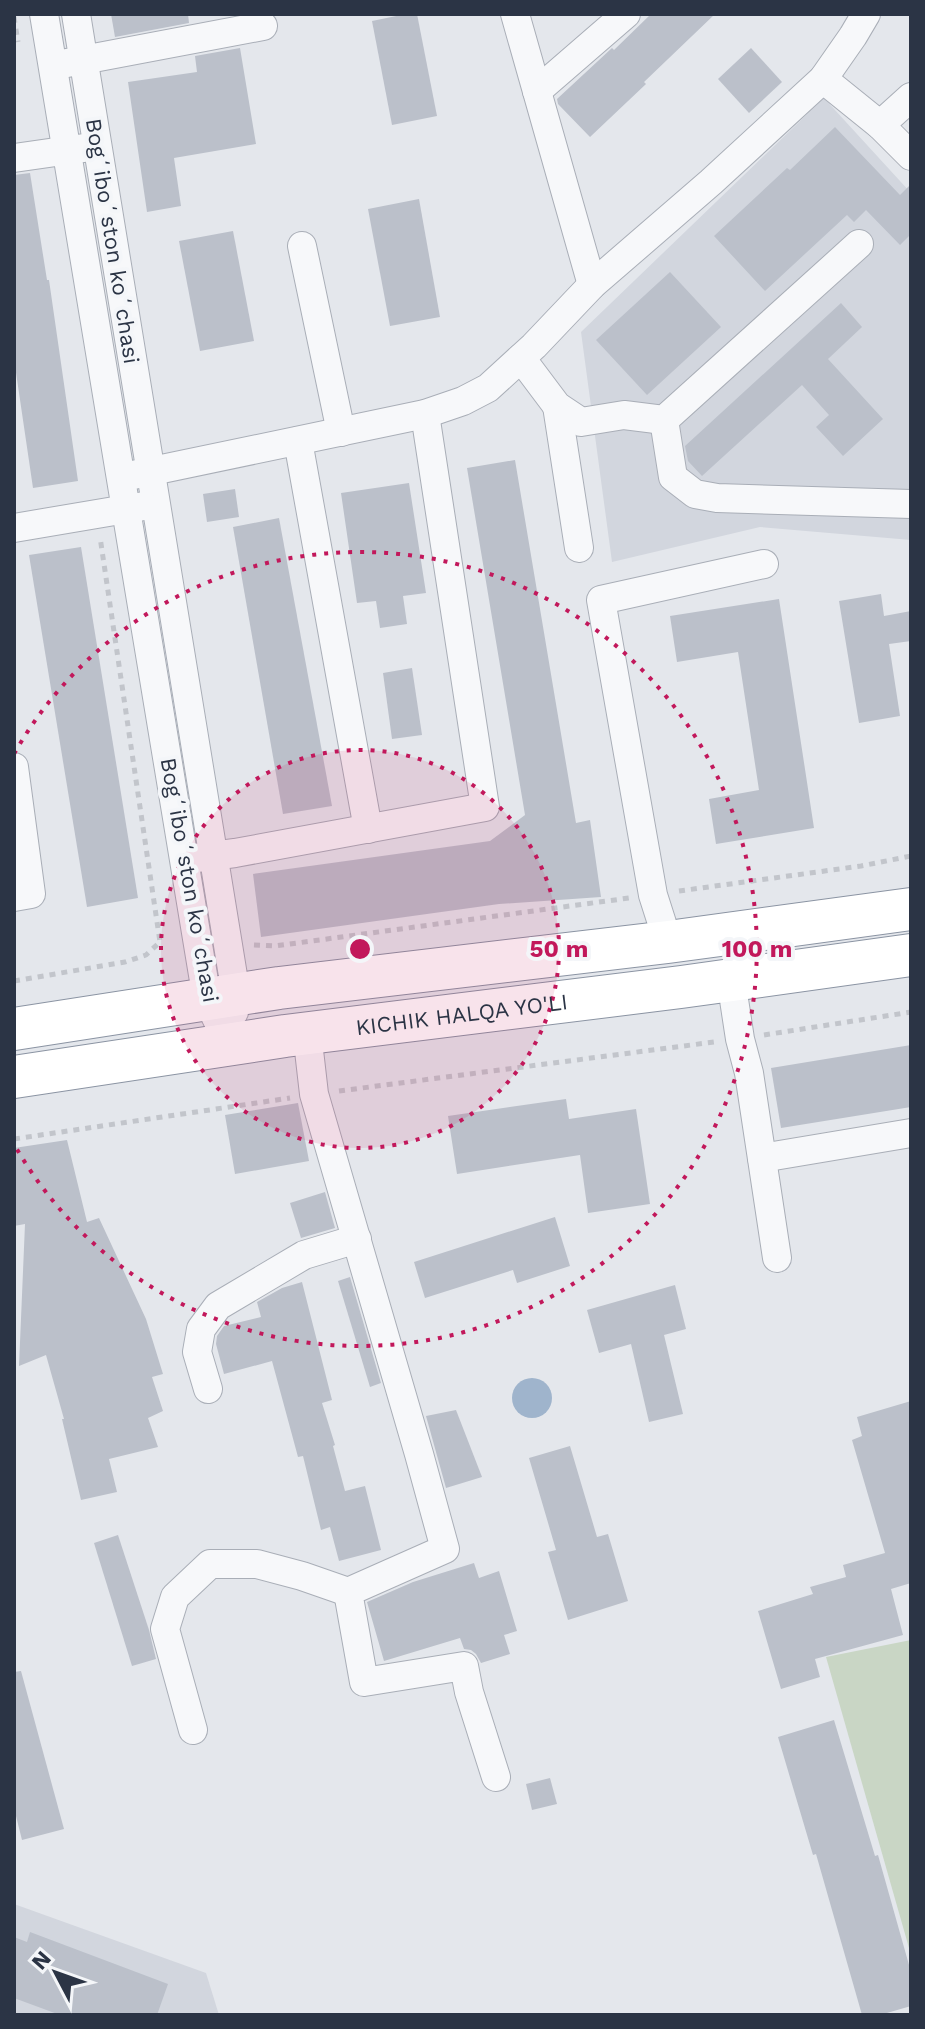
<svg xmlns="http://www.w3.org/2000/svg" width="925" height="2029" viewBox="0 0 925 2029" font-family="'Work Sans',sans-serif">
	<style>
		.built { fill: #d2d6de }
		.green { fill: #c9d6c5 }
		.water { fill: #9fb4cc }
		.building { fill: #bbc0ca }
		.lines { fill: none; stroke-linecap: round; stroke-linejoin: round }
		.minor-casing { stroke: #a9aeb7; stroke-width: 30 }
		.highway-casing { stroke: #8b94a3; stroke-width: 44 }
		.path { stroke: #c2c5cb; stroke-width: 5; stroke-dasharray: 6 6; stroke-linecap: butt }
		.minor { stroke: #f7f8fa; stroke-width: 28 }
		.highway { stroke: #fff; stroke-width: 42 }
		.ring { fill: none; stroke: #c2185b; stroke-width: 4; stroke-dasharray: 4 8 }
		.labels { text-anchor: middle; stroke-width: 8; stroke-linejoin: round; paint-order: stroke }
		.street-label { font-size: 22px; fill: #2b3445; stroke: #f4f6f9 }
		.centre { fill: #c2185b; stroke: #f4f6f9; stroke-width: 4 }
		.ring-label { font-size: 24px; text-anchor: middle; font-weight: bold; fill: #c2185b; stroke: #f4f6f9; stroke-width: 8; stroke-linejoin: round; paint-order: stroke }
	</style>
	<rect width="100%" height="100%" fill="#e4e7ec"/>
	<g class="built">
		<path d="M824,98L911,193V540L760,527L612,562L581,332Z"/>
		<path d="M14,1904L206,1973L219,2015H14Z"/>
	</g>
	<path class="green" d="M911,1640V1955L826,1657Z"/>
	<circle class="water" cx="532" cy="1398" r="20"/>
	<g class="building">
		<path d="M111,14H188L189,23L115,37Z"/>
		<path d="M406,14H417L437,116L392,125L372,21Z"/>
		<path d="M651,14H715L644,82L646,84L590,137L558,104L557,99L612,48L614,50Z"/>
		<path d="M240,48L256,144L174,158L181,206L147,212L128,82L197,72L195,56Z"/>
		<path d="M751,48L782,82L749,113L718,79Z"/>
		<path d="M835,127L900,195L911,184V234L900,245L866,210L854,222L847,215L765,291L714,236L787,168L790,170Z"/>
		<path d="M30,173L47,280H49L78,481L33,488L14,359V175Z"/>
		<path d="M419,199L440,317L390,326L368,209Z"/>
		<path d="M233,231L254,341L200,351L179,241Z"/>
		<path d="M670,272L721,327L647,395L596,340Z"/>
		<path d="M841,303L862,327L828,359L883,419L843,456L816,427L829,415L802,385L702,476L688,461L685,446Z"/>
		<path d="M515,460L576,823L590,820L601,897L499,904L261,937L253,874L490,841L525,815L467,468Z"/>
		<path d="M409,483L426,593L403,596L407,624L380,628L376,601L357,603L341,493Z"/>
		<path d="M235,489L239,517L207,522L203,494Z"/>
		<path d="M279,518L332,806L283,814L233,527Z"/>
		<path d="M81,547L138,898L87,907L29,555Z"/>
		<path d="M881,594L884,616L911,611V641L889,644L900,716L859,723L839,601Z"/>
		<path d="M779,599L814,828L716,844L709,799L759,790L738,652L677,662L670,616Z"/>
		<path d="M412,668L422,735L392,739L383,673Z"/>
		<path d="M911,1045V1107L781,1128L771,1068Z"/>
		<path d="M566,1099L569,1119L636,1109L650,1204L588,1213L580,1155L457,1174L448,1116Z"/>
		<path d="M298,1103L309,1161L235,1174L225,1115Z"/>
		<path d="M67,1140L87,1222L99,1218L146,1319L163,1374L152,1377L163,1411L148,1418L158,1447L109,1459L117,1492L81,1500L62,1419H64L46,1355L19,1366L25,1224L14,1226V1148Z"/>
		<path d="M325,1192L335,1228L301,1238L290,1203Z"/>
		<path d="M555,1217L570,1266L517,1283L513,1270L425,1298L414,1262Z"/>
		<path d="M350,1277L381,1383L370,1387L338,1281Z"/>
		<path d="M302,1282L332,1400L322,1403L335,1445L333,1446L345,1491L365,1486L381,1550L339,1561L330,1527L321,1530L303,1456L298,1457L272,1361L224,1374L216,1344L217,1336L224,1326L261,1317L257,1302L282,1288Z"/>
		<path d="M675,1285L686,1329L664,1335L683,1414L649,1422L631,1344L599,1353L587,1310Z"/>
		<path d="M911,1401V1583L891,1589L903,1635L815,1659L820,1677L781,1689L758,1611L813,1594L810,1587L846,1577L843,1565L885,1553L852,1440L862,1436L857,1417Z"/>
		<path d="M456,1410L482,1477L446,1488L426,1416Z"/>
		<path d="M570,1446L597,1537L608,1534L628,1601L568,1620L548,1552L556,1550L529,1458Z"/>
		<path d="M118,1535L149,1630L156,1659L132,1666L94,1543Z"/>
		<path d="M474,1563L479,1578L499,1571L517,1631L504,1635L510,1654L481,1663L476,1654L471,1650L464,1649L460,1638L384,1661L367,1602L413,1582Z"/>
		<path d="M21,1671L64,1829L22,1840L14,1808V1672Z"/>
		<path d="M834,1720L875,1856L878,1855L911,1972V2006L880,2015H862L816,1854L813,1855L778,1737Z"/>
		<path d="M550,1778L557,1804L532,1810L526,1784Z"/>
		<path d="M30,1932L168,1984L157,2015H60L14,1998V1937L27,1942Z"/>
	</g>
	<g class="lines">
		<g class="minor-casing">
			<g id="minor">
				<path d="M44,14L207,999L229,1044"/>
				<path d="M76,14L236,994L234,1012"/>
				<path d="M515,14L592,285"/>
				<path d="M67,63L263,26"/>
				<path d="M823,79L880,125L911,156"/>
				<path d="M537,91L626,14"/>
				<path d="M880,125L911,97"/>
				<path d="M14,158L84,148"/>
				<path d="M302,246L341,432"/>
				<path d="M521,358L557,406L581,422L624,415L664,420L859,244"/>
				<path d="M557,406L579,548"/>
				<path d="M664,420L673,477L695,494L717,498L911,504"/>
				<path d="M298,441L368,829"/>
				<path d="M133,475L425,414L463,401L488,388L534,346L592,285L711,182L823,79L853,36L866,14"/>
				<path d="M14,528L144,506"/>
				<path d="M14,767L31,894L14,897"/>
				<path d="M196,858L235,853L485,807L425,414"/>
				<path d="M668,942L653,895L601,600L764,564"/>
				<path d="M731,980L740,1039L749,1073L777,1258"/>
				<path d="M307,1033L314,1094L419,1454L445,1549L348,1592L364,1682L464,1666L469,1692L496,1777"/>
				<path d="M762,1158L911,1133"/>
				<path d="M208,1389L197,1352L201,1329L218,1306L304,1255L357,1239"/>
				<path d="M193,1730L165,1629L175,1597L210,1564H257L302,1576L348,1592"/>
			</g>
		</g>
		<g class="highway-casing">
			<g id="highway">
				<path d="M14,1029L279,988L668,942L911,909"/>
				<path id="s1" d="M14,1077L285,1036L681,987L911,955"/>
			</g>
		</g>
		<g class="path">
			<path d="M14,17L18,42"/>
			<path d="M679,891L861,866L911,856"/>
			<path d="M254,945L275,946L629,898"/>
			<path d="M14,981L125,962L146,955L160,942L100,537"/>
			<path d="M764,1035L911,1012"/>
			<path d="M339,1091L714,1042"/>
			<path d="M14,1139L290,1098"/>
		</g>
		<use href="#minor" class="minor"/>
		<use href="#highway" class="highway"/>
	</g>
	<circle cx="360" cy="949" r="199" fill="#c2185b" fill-opacity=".12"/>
	<g class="ring">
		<circle cx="360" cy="949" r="199"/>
		<path d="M14 754A397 397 0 1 1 14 1144"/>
	</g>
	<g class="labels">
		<g class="street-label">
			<text transform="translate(113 241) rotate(81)" y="8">Bogʻiboʻston koʻchasi</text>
			<text transform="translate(190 880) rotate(80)" y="8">Bogʻiboʻston koʻchasi</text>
			<text dy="8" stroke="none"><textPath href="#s1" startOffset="452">KICHIK HALQA YO'LI</textPath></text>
		</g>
	</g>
	<circle cx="360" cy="949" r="12" class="centre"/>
	<g class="ring-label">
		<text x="559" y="957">50 m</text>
		<text x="757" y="957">100 m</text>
	</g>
	<rect width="925" height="2029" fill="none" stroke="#2b3445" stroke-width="32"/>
	<g transform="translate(56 1973) rotate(311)" stroke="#f4f6f9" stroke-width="6" paint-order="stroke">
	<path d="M0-6L14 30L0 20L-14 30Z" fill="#2b3445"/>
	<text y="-12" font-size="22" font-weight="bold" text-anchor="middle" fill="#2b3445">N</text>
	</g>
</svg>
